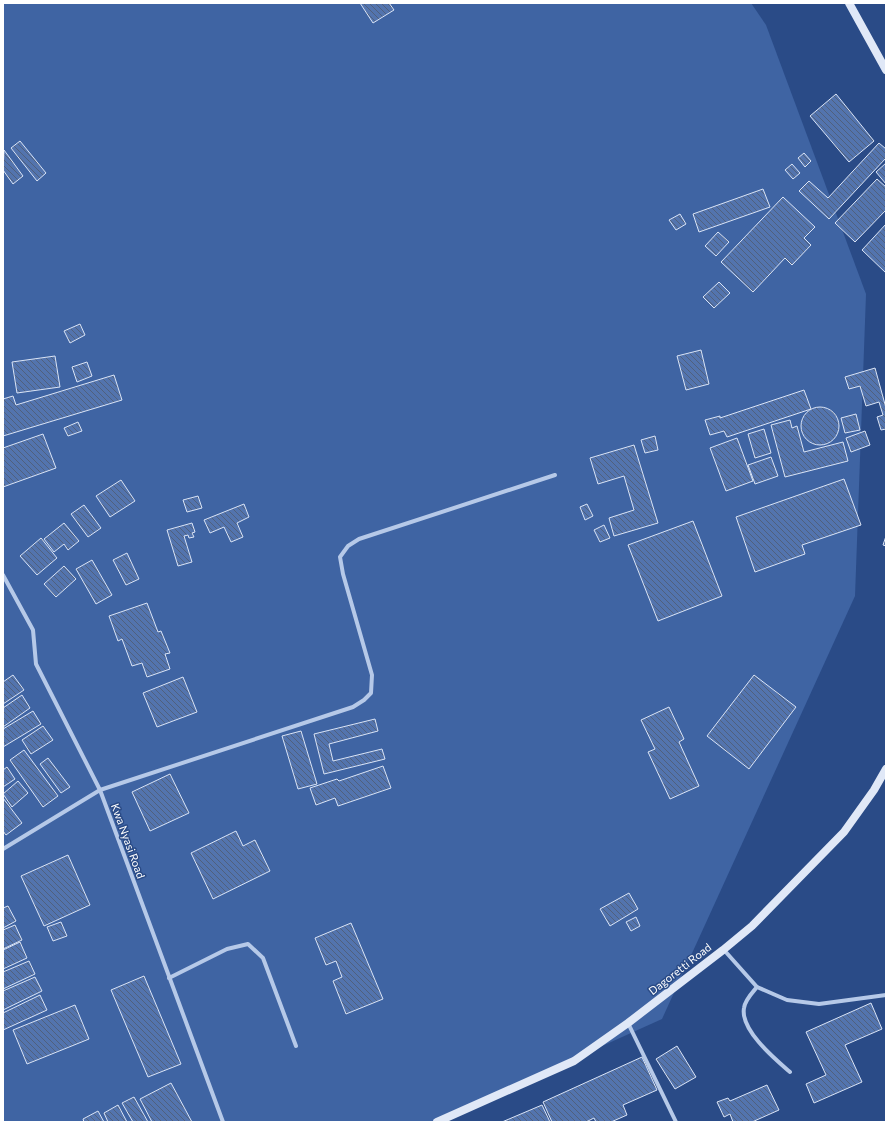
<svg xmlns="http://www.w3.org/2000/svg" width="889" height="1125" viewBox="0 0 889 1125" font-family="Commissioner,sans-serif">
	<style>
		.green { fill: #3f64a3 }
		.building { fill: url(#building-back-hatch); stroke: #dae4f6 }
		.lines { fill: none; stroke-linecap: round; stroke-linejoin: round }
		.street { stroke: #b6c9e8; stroke-width: 4 }
		.secondary { stroke: #e0e8f7; stroke-width: 8 }
		.labels { text-anchor: middle; stroke-width: 3; stroke-linejoin: round; paint-order: stroke }
		.street-label { font-size: 11px; fill: #fff; stroke: #2a4b87 }
	</style>
	<defs>
		<pattern id="building-back-hatch" width="6" height="6" patternUnits="userSpaceOnUse"><rect width="6" height="6" fill="#5374ae"/><path d="M-1 5l2 2M0 0l6 6M5-1l2 2" fill="none" stroke="#50607d"/></pattern>
	</defs>
	<rect width="100%" height="100%" fill="#2a4b87"/>
	<path class="green" d="M3,3H751L766,25L866,294L855,596L662,1019L434,1122H3Z"/>
	<g class="building">
		<path d="M360,3H389L394,10L373,23Z"/>
		<path d="M836,94L874,141L849,162L810,116Z"/>
		<path d="M20,141L46,173L37,181L11,148Z"/>
		<path d="M879,143L886,149V158L829,219L799,191L809,181L828,198Z"/>
		<path d="M4,150L23,176L13,184L3,170Z"/>
		<path d="M804,153L811,161L805,167L798,158Z"/>
		<path d="M886,163V184L876,172Z"/>
		<path d="M792,164L800,173L793,179L785,170Z"/>
		<path d="M877,179L886,187V210L855,242L835,223Z"/>
		<path d="M763,189L770,207L699,232L693,214Z"/>
		<path d="M783,197L815,227L804,238L811,245L792,265L785,258L753,292L721,262Z"/>
		<path d="M680,214L686,224L676,230L669,220Z"/>
		<path d="M886,224V273L862,250Z"/>
		<path d="M718,232L729,242L716,256L705,246Z"/>
		<path d="M719,282L730,293L714,308L703,297Z"/>
		<path d="M80,324L85,335L70,343L64,331Z"/>
		<path d="M701,350L709,384L686,390L677,356Z"/>
		<path d="M55,356L60,387L17,393L12,362Z"/>
		<path d="M87,362L92,376L77,382L72,367Z"/>
		<path d="M875,368L886,408V429L881,430L877,417L883,415L879,402L866,406L860,386L849,389L845,377Z"/>
		<path d="M114,375L122,400L3,436V399L13,396L16,405Z"/>
		<path d="M804,390L811,409L727,437L724,431L710,435L705,420L720,416V418Z"/>
		<circle cx="820" cy="426" r="19"/>
		<path d="M856,414L860,430L845,433L841,418Z"/>
		<path d="M790,420L792,428L797,426L804,452L843,442L848,461L785,477L771,425Z"/>
		<path d="M78,422L82,431L68,436L64,428Z"/>
		<path d="M764,429L771,453L755,458L748,434Z"/>
		<path d="M865,431L870,445L851,452L846,438Z"/>
		<path d="M43,434L56,468L3,487V448Z"/>
		<path d="M655,436L658,450L645,453L641,440Z"/>
		<path d="M737,438L753,481L726,491L710,448Z"/>
		<path d="M634,445L658,523L614,536L609,518L634,510L624,476L598,484L590,458Z"/>
		<path d="M771,457L778,476L755,484L748,465Z"/>
		<path d="M844,479L861,525L802,545L805,554L755,572L736,517Z"/>
		<path d="M121,480L135,501L110,517L96,496Z"/>
		<path d="M198,496L202,508L187,512L183,500Z"/>
		<path d="M244,504L249,517L237,523L243,537L231,542L224,527L210,533L204,520Z"/>
		<path d="M587,504L593,516L585,520L580,507Z"/>
		<path d="M84,505L101,528L88,537L71,514Z"/>
		<path d="M693,521L722,596L658,621L628,545Z"/>
		<path d="M64,523L79,541L68,550L64,544L54,552L44,539Z"/>
		<path d="M192,523L195,532L192,533L194,537L189,538L188,535L184,536L192,562L178,566L167,530Z"/>
		<path d="M604,525L610,538L600,542L594,530Z"/>
		<path d="M886,536V546L883,545Z"/>
		<path d="M41,538L57,558L37,575L20,556Z"/>
		<path d="M127,553L139,579L126,585L113,560Z"/>
		<path d="M92,560L112,595L96,604L76,569Z"/>
		<path d="M64,566L76,579L56,597L44,584Z"/>
		<path d="M147,603L158,632L161,631L170,653L165,654L170,669L147,677L142,663L132,666L122,639L118,641L109,616Z"/>
		<path d="M13,675L24,690L3,704V682Z"/>
		<path d="M754,675L796,707L749,769L707,736Z"/>
		<path d="M183,677L197,712L157,727L143,693Z"/>
		<path d="M22,695L30,708L3,727V708Z"/>
		<path d="M669,707L684,739L679,742L699,786L670,799L648,752L655,749L641,720Z"/>
		<path d="M33,711L41,724L3,747V729Z"/>
		<path d="M375,719L378,731L329,744L333,761L382,749L385,759L324,774L314,734Z"/>
		<path d="M43,726L53,740L31,754L22,740Z"/>
		<path d="M301,731L317,784L298,789L282,736Z"/>
		<path d="M24,750L58,796L43,807L10,760Z"/>
		<path d="M48,758L70,787L61,793L40,764Z"/>
		<path d="M383,766L391,788L338,806L335,798L316,805L310,788L337,779L339,781Z"/>
		<path d="M7,767L15,779L3,787V770Z"/>
		<path d="M170,774L189,813L150,831L132,792Z"/>
		<path d="M18,781L28,793L12,807L3,794Z"/>
		<path d="M3,798L22,823L6,835L3,831Z"/>
		<path d="M236,831L243,846L255,840L270,871L213,899L191,853Z"/>
		<path d="M68,855L90,905L44,926L21,876Z"/>
		<path d="M629,893L638,909L610,926L600,909Z"/>
		<path d="M8,906L16,921L3,928V908Z"/>
		<path d="M636,917L640,926L631,931L626,922Z"/>
		<path d="M61,922L67,936L53,941L47,927Z"/>
		<path d="M351,923L383,999L346,1014L333,981L342,977L336,961L326,965L315,938Z"/>
		<path d="M15,925L22,940L3,949V930Z"/>
		<path d="M20,942L27,958L3,969V950Z"/>
		<path d="M29,961L35,974L3,989V972Z"/>
		<path d="M144,976L181,1064L148,1077L111,990Z"/>
		<path d="M35,977L42,991L3,1010V991Z"/>
		<path d="M40,995L47,1010L3,1030V1013Z"/>
		<path d="M871,1003L882,1029L845,1045L862,1082L814,1103L806,1084L826,1075L806,1032Z"/>
		<path d="M75,1005L89,1039L27,1064L13,1030Z"/>
		<path d="M677,1046L696,1077L675,1089L656,1059Z"/>
		<path d="M642,1057L657,1090L623,1105L627,1115L611,1122H596L594,1118L586,1122H552L543,1102Z"/>
		<path d="M171,1083L192,1122H152L140,1099Z"/>
		<path d="M767,1085L779,1110L752,1122H733L730,1114L724,1117L717,1102L728,1098L730,1101Z"/>
		<path d="M134,1097L148,1122H133L122,1103Z"/>
		<path d="M118,1105L127,1122H108L104,1113Z"/>
		<path d="M542,1105L550,1122H502Z"/>
		<path d="M98,1111L104,1122H84L83,1119Z"/>
	</g>
	<g class="lines">
		<g class="street">
			<path d="M3,575L33,630L36,664L100,790L223,1122"/>
			<path d="M3,849L100,790L353,707L364,700L371,693L372,675L343,574L340,557L348,546L359,539L555,475"/>
			<path d="M724,950L757,987L787,1000L819,1004L886,995"/>
			<path d="M169,978L227,949L248,944L263,958L296,1046"/>
			<path d="M757,987C752,993 745,1000 744,1008C740,1030 775,1059 790,1072"/>
			<path d="M628,1023L676,1122"/>
		</g>
		<g class="secondary">
			<path d="M849,3L886,70"/>
			<path d="M437,1122L574,1061L628,1023L723,950L752,926L844,832L874,790L886,769"/>
		</g>
	</g>
	<g class="labels">
		<g class="street-label">
			<text transform="translate(128 841) rotate(70)" y="4">Kwa Nyasi Road</text>
			<text transform="translate(680 969) rotate(-38)" y="4">Dagoretti Road</text>
		</g>
	</g>
	<rect width="889" height="1125" fill="none" stroke="#ffffff" stroke-width="8"/>
</svg>
